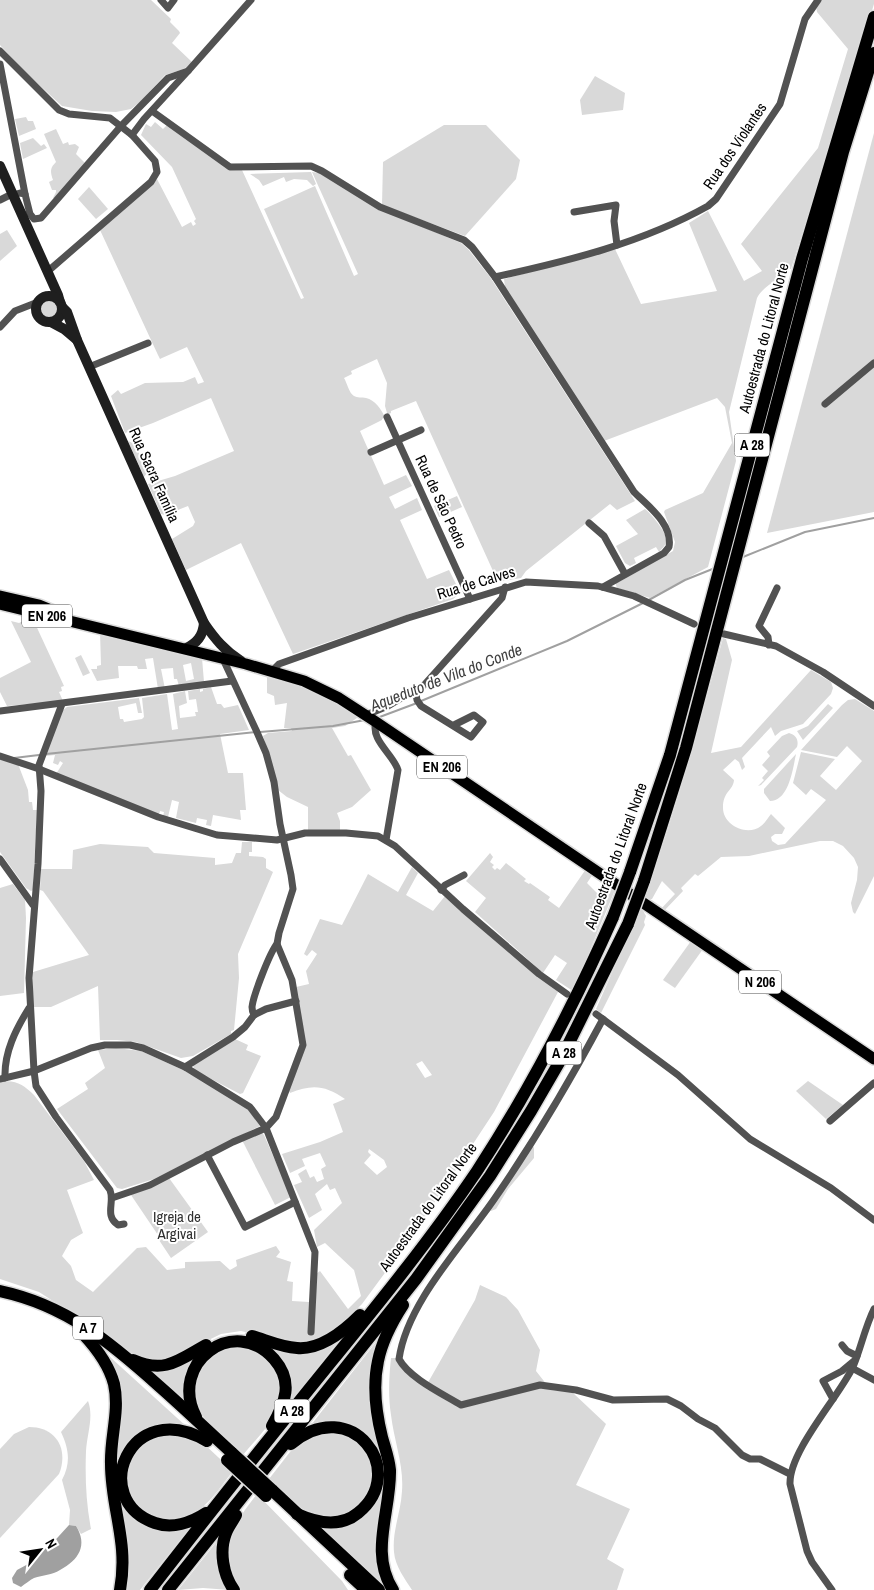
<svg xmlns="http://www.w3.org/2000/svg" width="874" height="1590" viewBox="0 0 874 1590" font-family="'Archivo Narrow',sans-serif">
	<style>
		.green { fill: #d9d9d9; fill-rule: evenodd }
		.water { fill: #a0a0a0 }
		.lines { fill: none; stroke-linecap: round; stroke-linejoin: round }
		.stream { stroke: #a0a0a0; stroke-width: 2 }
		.primary-casing { stroke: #dbdbdb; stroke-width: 14 }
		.highway-casing { stroke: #dbdbdb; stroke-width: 15 }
		.street { stroke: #525252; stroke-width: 7 }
		.secondary { stroke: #1f1f1f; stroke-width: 10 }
		.primary { stroke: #000; stroke-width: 11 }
		.highway { stroke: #000; stroke-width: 12 }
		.highway-bridge-casing { stroke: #dbdbdb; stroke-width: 15; stroke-linecap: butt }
		.highway-bridge { stroke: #000; stroke-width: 12 }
		.labels { text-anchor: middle; stroke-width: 4; stroke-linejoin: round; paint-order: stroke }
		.shield { fill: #fff; stroke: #4c4c4c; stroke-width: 1 }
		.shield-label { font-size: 14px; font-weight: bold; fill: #000 }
		.street-label { font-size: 15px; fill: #000; stroke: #fff }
		.park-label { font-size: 15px; fill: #303030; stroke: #fff }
		.water-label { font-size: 16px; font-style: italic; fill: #414141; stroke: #fff }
	</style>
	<rect width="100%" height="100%" fill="#fff"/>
	<g class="green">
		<path d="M0,0H151L171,19L170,22L179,31L180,33L172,43L192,62L189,66L181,70L165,75L140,102L131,109L116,112L92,111L62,106L23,70L0,45Z"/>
		<path d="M821,0H874V4L791,269L787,268C780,282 765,283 757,298L729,412L736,461L708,567L650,598L617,588L615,582H619L673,551L675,542L664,512L665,510L703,493L732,443L725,407L717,398L604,441L505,287L504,279L615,249L641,304L717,291L689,223L708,211L744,281L762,271L741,244L818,148L848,49L817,12L816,7Z"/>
		<path d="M595,76L625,93L623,110L582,115L580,100Z"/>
		<path d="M26,117L28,121H33L36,129L19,136L15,119Z"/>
		<path d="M155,122L163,129L167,125L242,170L301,299L304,298L264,209L315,186L354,276L358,274L312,172L319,173L380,209L461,243L468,249L490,277L635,501L617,510L610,504L526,571L521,578L498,582L416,401L391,411V413L389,414L387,413L385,406L387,383L377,359L351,371L352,374L344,378C347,383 349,393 354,396C357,398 362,397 366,398C375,400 381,409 385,417L382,419V420L360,431L384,485L406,475L412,486L389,497L395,509L417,498L422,510L400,520L427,579L449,570L459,590L458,595L453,599L293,654L241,543L186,570L172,539L193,526L195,522L188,506L165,515L161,514L148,484L175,476L234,451L211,398L153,423L125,433L111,396L118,390L121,394L145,383L183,382L195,377L198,384L204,382L187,347L162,358L160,359L158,355L100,230L157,179L182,227L191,222L193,226L196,224L194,221L196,219L172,167L141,135L146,124L151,127Z"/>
		<path d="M444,125H486L520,160L516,179L465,236L382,205L383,162Z"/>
		<path d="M56,129L63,144L68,142L69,145L75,144L79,147L76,154L85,163L55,198H53L56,192V190H52L49,182L53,180C50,171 50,168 56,162L44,134Z"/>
		<path d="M874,133V512L767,533Z"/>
		<path d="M33,138L41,146L44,144L47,148L23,159L20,143Z"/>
		<path d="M311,172L316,184L313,186L307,180L294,179L286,182L284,177L263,186L259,180L250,174Z"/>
		<path d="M89,187L108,209L96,219L78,199Z"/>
		<path d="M7,230L17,246L0,261V234Z"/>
		<circle cx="49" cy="309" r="9"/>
		<path d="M128,441L135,444L146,470L147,473L144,477Z"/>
		<path d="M457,496L462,507L439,517L434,506Z"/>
		<path d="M645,509C652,515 664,529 666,538C668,544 662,548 659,552L656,547L634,558L636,563L630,566L625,563L616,546L638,534L626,520Z"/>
		<path d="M32,617L64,686L61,687L62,691L59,692L63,701L7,706L0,692V678L31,662L11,621L19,623Z"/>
		<path d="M100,632L202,658L204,682L179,686L177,679H174L173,668L161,669L165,689H158L153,658L145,659L147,669H138L137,666H118L119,678L97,681L91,669H97V666L101,665ZM191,663L194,679L186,681L183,665Z"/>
		<path d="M723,638L726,639L732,660L711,753L741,747L811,670L831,682L833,688L831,694L803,724L781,731L775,736L771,727L742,758L745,767L742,770L739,762L735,759L723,770L734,780C733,791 723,791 723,808C723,825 747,837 761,826C765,823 768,818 771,814L785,828L782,834H775L771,837L772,841L778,845L785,844L826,800L811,789L806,795L793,783L801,752L835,759L820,776L836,790L862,761L847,746L837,757L801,750L842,705L848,700L855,699L874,711V876L855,914L853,912L851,903L857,880L858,867L854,858L843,846L833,841H820L749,856L721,857L698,876L695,874L681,888L683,891L663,912L660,910L675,894L662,881L652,899L644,900C675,814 699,726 723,638Z"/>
		<path d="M81,655L90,673L83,676L75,658Z"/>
		<path d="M267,675L313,689L360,716L345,726L332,728L348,756L351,755L371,790L352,807L337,813L340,821V831L308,830V807L287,797L278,790L270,758L263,736L268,733L292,731L291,728H284L287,703L275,705L274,696L267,693Z"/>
		<path d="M211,687L217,704H221L224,708L238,705L249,730L220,734L228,773H243L246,810H240L241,820L213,815L211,826L206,825L207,820L197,818L196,823L176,818L179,802L172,800L168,817L163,816L164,812L160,811L159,815L56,774L63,763L60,761L58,765L53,763L55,755L45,756L61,712L67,707L139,698L142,713H138L136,703L118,707L120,719H123L124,722L142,719L144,717L142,698L167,694L172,730L178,729L173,694L185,691L187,703L179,706L180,718L196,716L195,712H198L196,699L189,700L188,691L200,689V692L203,691V689Z"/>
		<path d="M828,704L833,708L803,740L797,731L808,726Z"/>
		<path d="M789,733C796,735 799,740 797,747L761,785L758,786L764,780L762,778L768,771L762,765L770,756L767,752L782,736Z"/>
		<path d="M796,754C793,768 789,801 770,801L764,793V789Z"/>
		<path d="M0,759L18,764L28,790L29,802H32L33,810H37L33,890L31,891L26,888L0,852Z"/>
		<path d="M242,842H252V852H249V856L263,857L266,859V868L273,872L238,954L239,978L234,1030L231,1031V1034L193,1056L181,1058L136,1042L117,1040H100L98,986L51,1007H33V972L89,955L43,891L40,890L41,869H72L73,850L100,844L148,847L154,853L215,858V865L232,863L236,853H241Z"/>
		<path d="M490,853L493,857L490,862L494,865L492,867L495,870L497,868L500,870L506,863L526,879L524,881L529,884L530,883L550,897L548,900L559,908L586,869L593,874L587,883L599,895L607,883L615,890L573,991L556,980L567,963L555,955L543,973L475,912L486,898L466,881Z"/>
		<path d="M412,867L418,873L406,895L433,911L445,896L558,992L494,1112L415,1232L362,1304L339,1327L320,1339L311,1342H288L241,1331L221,1334L165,1361L139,1359L115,1341L39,1292L0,1279V1082C15,1079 24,1085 34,1095L84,1161L94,1180L67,1190L83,1233L71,1240L62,1256L71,1266L76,1280L93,1292L137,1248L146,1247L167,1270L185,1268V1262L220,1261L230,1270L237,1266L236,1260L276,1246L280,1252L276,1257L291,1262L287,1281L293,1282L292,1301L309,1302L316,1274L320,1271L348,1309L361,1296L354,1270L325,1243L317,1247L314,1230L342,1203L335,1188L330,1190L327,1184L315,1194L322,1210L309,1218L294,1185L302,1182L298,1174L306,1169L310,1178L314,1176L317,1182L324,1179L321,1169L326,1166L320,1153L302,1159L305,1166L290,1173L282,1154L320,1142L343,1132L333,1104L345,1099C325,1085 312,1084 290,1093L288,1089L305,1046L296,987L309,984L306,971L317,954L312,950L307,956L304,954L320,919L342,925L368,874L398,892ZM422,1061L432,1075L425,1078L416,1064ZM369,1149L384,1160L387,1167L377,1175L364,1163L371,1155L368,1152Z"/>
		<path d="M13,884L25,900L26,918L24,993L0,996V888Z"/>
		<path d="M641,907L646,916L644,922L645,925L601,1013L596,1009Z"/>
		<path d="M691,941L703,949L675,988L663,980Z"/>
		<path d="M235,1039L248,1045L246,1050L261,1056L243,1093L240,1094L194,1070L193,1065Z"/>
		<path d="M116,1048L141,1051L183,1070L235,1099L247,1108L260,1126L154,1179L122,1189L117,1188L57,1109L88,1089L85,1083L105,1068L98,1050Z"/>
		<path d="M808,1081L843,1105L826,1119L796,1091Z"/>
		<path d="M262,1133L264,1135L291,1197L275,1205L242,1140Z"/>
		<path d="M532,1144L534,1148V1158L508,1189L496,1209L491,1211L489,1209Z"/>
		<path d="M169,1178L208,1232L171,1258L157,1237L158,1235L131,1195Z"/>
		<path d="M480,1285L506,1297L518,1310L540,1350L536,1371L551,1390L572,1392L606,1424L576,1485L630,1509L607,1559L624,1569L617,1590H412C405,1579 395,1566 394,1552C392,1531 401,1512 402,1491C404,1465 394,1441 391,1415C388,1396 389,1377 391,1358H396L426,1386L475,1300Z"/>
		<path d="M383,1333L376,1359L386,1470L389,1590L320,1526L338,1525L380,1491L373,1443L362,1431L345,1422L328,1421L311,1425Z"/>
		<path d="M343,1335L289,1404L281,1360L272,1349L259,1342L280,1348Z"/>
		<path d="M233,1346C239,1346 247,1345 252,1348C275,1358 287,1386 278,1409C273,1422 252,1444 243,1455C231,1444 216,1433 206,1420C190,1398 190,1364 218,1351C223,1349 228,1347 233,1346Z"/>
		<path d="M99,1347L187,1427L160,1426L119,1468L137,1516L191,1526L140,1590H124L114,1468L120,1410Z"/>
		<path d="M199,1356L189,1406L150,1368Z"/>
		<path d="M88,1401C94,1417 87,1434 86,1451C85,1477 86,1503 91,1529L81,1534L76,1526L69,1525L70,1510L62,1480C71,1463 69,1449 61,1432Z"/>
		<path d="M29,1427C56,1427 69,1449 59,1474L0,1538V1449L14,1434Z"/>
		<path d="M325,1431C331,1431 338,1431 344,1433C397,1454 369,1532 314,1513C310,1511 304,1510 300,1507C289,1500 279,1488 269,1479L290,1452L306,1439Z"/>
		<path d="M169,1433L204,1444L233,1471C219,1489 206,1510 184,1519C141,1535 100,1469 151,1438C156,1435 163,1434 169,1433Z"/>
		<path d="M257,1494L342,1581L348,1590H239C236,1583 231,1576 229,1569C223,1538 239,1517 257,1494Z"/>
		<path d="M222,1535L230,1590L203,1588L178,1590Z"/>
	</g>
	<path class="water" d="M69,1525L76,1526C88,1545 79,1560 60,1570C52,1575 43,1575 34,1578C30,1580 25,1584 21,1587L13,1583L12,1578L17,1570L30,1563L46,1546L48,1548Z"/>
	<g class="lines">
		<g class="stream">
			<path d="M743,557L805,532L874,518"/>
			<path d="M647,601L685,580L715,568"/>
			<path d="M421,701L567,641L643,603"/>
			<path d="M377,718L417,703"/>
			<path d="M260,732L333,726L365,720"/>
			<path d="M46,754L256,732"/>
			<path d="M14,758L39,755"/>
		</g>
		<g class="primary-casing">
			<g id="primary">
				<path d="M0,596L39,605L56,612"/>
				<path d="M0,604L246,664L304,681L339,698L376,722L874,1059"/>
			</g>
		</g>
		<g class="highway-casing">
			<g id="highway">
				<path d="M630,872L670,755L802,259L874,17"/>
				<path d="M644,881L686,748L843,152L874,53"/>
				<path d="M0,1291C66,1305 110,1342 159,1386C184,1408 208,1431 232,1453"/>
				<path d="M84,1335C97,1349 109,1365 114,1384C120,1411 110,1437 111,1464C111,1509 129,1542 120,1590"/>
				<path d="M252,1336C266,1340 281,1347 297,1348C320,1350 344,1331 360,1315"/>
				<path d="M133,1360C165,1374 179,1360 206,1345"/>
				<path d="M196,1417C168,1363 234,1314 274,1359C294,1382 285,1403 272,1426"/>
				<path d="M291,1444C351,1393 410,1471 358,1513C340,1528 317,1523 297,1514"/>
				<path d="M272,1490L379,1590"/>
				<path d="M206,1513C191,1523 172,1529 155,1523C88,1500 129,1395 207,1441"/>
				<path d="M350,1575L366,1590"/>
				<path d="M150,1590C208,1515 267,1441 327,1367C379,1303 431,1239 477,1171C530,1090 574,1005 613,917"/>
				<path d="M168,1590L416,1279L490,1176L531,1111L560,1061L628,924"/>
				<path d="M234,1590C223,1575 219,1551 226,1533C228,1527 233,1521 236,1515"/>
				<path d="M393,1590C369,1553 391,1511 390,1470C389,1459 385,1448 382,1437C376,1413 373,1384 378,1361C382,1341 392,1322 403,1305"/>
			</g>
		</g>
		<g class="street">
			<path d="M161,0L168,8L174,0"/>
			<path d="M0,51L59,110L69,114L110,118L132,135L155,161L157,172L151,182L47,272"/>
			<path d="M0,64L25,194"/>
			<path d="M152,111L230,167L311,166L322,171L380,207L464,240L472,247L495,277L634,492C648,506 673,524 669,547L664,553L603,587"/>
			<path d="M132,135L144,119L188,71"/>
			<path d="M13,195L20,193L25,194L30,214L34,219L41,218L121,126L168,78L188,71L251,0"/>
			<path d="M0,200L12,194"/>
			<path d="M574,212L616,205L614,221L617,245"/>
			<path d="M495,277C568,261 642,243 708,206L716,199L780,104L805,19L818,0"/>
			<path d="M0,327L15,311L38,302"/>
			<path d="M89,367L148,343"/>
			<path d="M825,404L874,363"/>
			<path d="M387,417L470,599"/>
			<path d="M371,452L421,430"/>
			<path d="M589,523L604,536L625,574"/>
			<path d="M724,634L776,646L823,672L874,706"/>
			<path d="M769,645L768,637L759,626L777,588"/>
			<path d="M272,671L279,664L408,618L526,582L598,586L634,596L694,624"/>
			<path d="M416,694L417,700L421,706L471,737L483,722L474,715L454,725"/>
			<path d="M62,704L39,765L41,791L38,864L29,978L34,1071L36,1086L56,1117L110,1190C115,1203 104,1215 118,1225L124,1224"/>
			<path d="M0,711L232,681"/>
			<path d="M366,715L388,706L408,694H416L502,598L505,587"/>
			<path d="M376,722C370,740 393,754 398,770L386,840"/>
			<path d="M0,756L39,769L158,817L217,835L277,840L305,833H346L378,836L395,846L463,909L539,974L567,994"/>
			<path d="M0,859L33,905"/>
			<path d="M441,890L445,885L464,875"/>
			<path d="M596,1014L678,1075L750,1139L831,1188L874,1220"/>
			<path d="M254,1015C253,1013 252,1010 252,1007C253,996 270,952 277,944"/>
			<path d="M603,1019C570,1081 535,1140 495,1198C463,1245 407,1302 399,1359C409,1378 443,1394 461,1405L540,1385L576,1390L613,1400L667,1399L681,1406L698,1419L715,1428L742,1455L750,1459H760L790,1474"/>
			<path d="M185,1067L233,1037L245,1027L254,1015L266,1009L296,1001"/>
			<path d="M5,1078C4,1052 16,1029 29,1008"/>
			<path d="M0,1079L34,1071L91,1048L105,1045H130L143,1048L185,1067L250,1107L266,1128L315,1252L311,1332"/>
			<path d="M830,1121L874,1083"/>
			<path d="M207,1155L245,1227L295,1202"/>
			<path d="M112,1198L150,1185L233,1142L266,1128L276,1117L303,1045L292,980L277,944L279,933L293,889L291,875L280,824L274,782L266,753L256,730L223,659"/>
			<path d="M842,1345L847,1351L857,1356"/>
			<path d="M852,1368L874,1380"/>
			<path d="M833,1399L823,1381L842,1371L854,1361"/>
			<path d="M832,1590L812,1562L807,1551L790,1484C789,1451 838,1398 853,1367C861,1348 865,1327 874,1309"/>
		</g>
		<g class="secondary">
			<path d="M0,166L58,295L60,302"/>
			<circle cx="49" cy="309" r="13"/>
			<path d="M62,307L67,312L77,340L204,623C215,639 225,651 241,661"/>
			<path d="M51,322L64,329L77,340"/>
			<path d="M185,649C197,643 203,636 204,623"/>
		</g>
		<use href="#primary" class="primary"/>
		<use href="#highway" class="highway"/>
		<g class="highway-bridge-casing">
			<g id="highway-bridge">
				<path d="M613,917L630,872"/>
				<path d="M628,924L644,881"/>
				<path d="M232,1453L272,1490"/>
				<path d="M227,1460L266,1496"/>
			</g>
		</g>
		<use href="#highway-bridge" class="highway-bridge"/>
	</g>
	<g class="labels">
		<g class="shield">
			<rect x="734.5" y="433.5" width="35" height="23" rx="4"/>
			<rect x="22" y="604.5" width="50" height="23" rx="4"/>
			<rect x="417" y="755.5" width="50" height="23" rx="4"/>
			<rect x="739" y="970.5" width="42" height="23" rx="4"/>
			<rect x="546.5" y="1041.5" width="35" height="23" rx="4"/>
			<rect x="73" y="1316.5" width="30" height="23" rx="4"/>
			<rect x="274.5" y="1399.5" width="35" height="23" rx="4"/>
		</g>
		<g class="shield-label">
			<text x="752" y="450">A 28</text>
			<text x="47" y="621">EN 206</text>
			<text x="442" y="772">EN 206</text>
			<text x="760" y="987">N 206</text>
			<text x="564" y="1058">A 28</text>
			<text x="88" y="1333">A 7</text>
			<text x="292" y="1416">A 28</text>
		</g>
		<g class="street-label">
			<text transform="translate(735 146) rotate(-56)" y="5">Rua dos Violantes</text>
			<text transform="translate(764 338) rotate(-75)" y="5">Autoestrada do Litoral Norte</text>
			<text transform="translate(154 475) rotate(66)" y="5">Rua Sacra Família</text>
			<text transform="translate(441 502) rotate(65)" y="5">Rua de São Pedro</text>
			<text transform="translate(476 583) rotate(-17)" y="5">Rua de Calves</text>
			<text transform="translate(616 856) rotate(-70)" y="5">Autoestrada do Litoral Norte</text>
			<text transform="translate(428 1207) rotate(-54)" y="5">Autoestrada do Litoral Norte</text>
		</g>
		<g class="park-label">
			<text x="177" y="1222">Igreja de<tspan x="177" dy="17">Argivai</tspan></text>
		</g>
		<g class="water-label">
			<text transform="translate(446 677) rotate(-21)" y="6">Aqueduto de Vila do Conde</text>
		</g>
	</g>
	<g transform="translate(40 1550) rotate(60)" stroke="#ffffff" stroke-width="4" paint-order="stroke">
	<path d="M0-4L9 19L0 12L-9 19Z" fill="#000000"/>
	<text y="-8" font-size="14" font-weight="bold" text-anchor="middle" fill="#000000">N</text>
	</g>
</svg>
